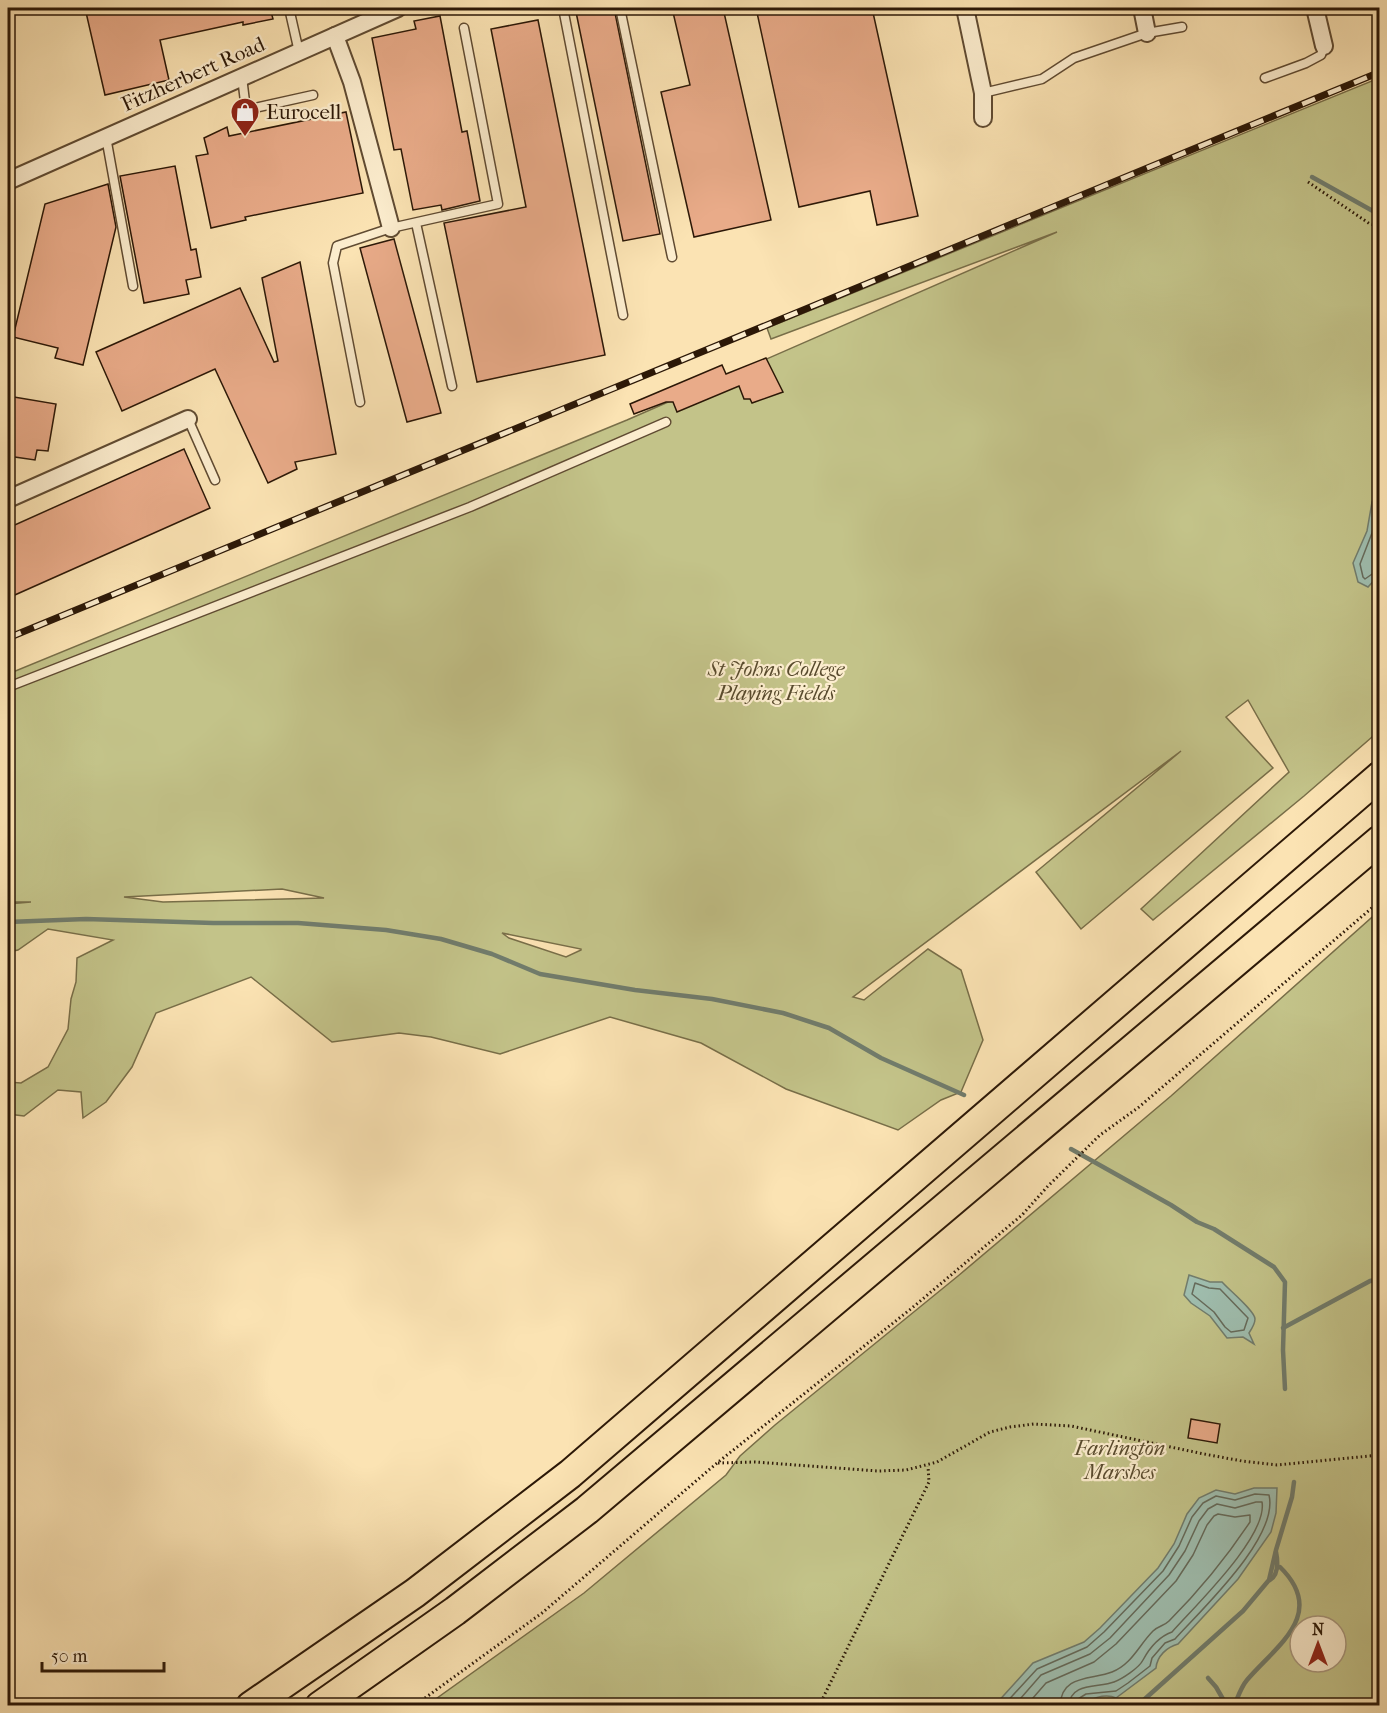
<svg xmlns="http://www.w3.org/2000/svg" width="1387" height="1713" viewBox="0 0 1387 1713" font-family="'IM FELL French Canon',serif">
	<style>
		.green { fill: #c3c389; stroke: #786e48; stroke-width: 1.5; fill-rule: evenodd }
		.water { fill: #9fbeaf; stroke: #717c6c; stroke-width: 1.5 }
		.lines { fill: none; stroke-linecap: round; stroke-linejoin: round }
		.shore { stroke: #666b5b; stroke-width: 1.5 }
		.stream { stroke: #717c6c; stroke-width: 4.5 }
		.building { fill: #e9ab89; stroke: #2c1807; stroke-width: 1.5 }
		.service-casing { stroke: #604b32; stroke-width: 11 }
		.minor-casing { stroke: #604b32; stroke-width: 20 }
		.trunk-casing { stroke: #2c1807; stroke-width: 32 }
		.path { stroke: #2c1807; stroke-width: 3; stroke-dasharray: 1.5 3; stroke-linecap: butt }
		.service { stroke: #fcedce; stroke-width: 8 }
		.minor { stroke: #fcedce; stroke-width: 16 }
		.trunk { stroke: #fbe3b3; stroke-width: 28 }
		.rail-casing { stroke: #2c1807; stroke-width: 7 }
		.rail { stroke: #fcedce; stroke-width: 4.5; stroke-dasharray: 14; stroke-linecap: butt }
		.labels { text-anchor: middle; stroke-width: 4.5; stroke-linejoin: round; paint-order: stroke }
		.street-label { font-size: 21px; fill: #2c1807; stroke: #fcedce }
		.poi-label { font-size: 21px; fill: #2c1807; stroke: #fcedce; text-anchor: start }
		.park-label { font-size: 21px; font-style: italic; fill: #594b2e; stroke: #fcedce }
	</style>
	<rect width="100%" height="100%" fill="#fbe3b3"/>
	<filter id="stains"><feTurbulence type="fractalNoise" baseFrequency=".00333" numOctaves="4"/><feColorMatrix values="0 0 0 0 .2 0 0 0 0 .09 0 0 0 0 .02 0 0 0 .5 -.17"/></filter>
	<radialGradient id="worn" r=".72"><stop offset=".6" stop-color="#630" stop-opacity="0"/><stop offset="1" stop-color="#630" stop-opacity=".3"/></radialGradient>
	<g class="green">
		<path d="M1379,78V731L1304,796L1153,920L1141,909L1289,772L1248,700L1226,717L1273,768L1081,929L1036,872L1181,751L853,997L864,1000L928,949L961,970L983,1040L961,1092L941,1100L898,1130L786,1089L701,1043L610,1017L500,1054L431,1037L399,1033L332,1042L251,977L156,1013L132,1067L106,1102L83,1118L81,1092L58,1090L24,1116L8,1114V1082L21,1083L48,1067L68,1029L71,999L76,982L77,958L113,940L48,929L18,950L8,952V904L31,902H8V674L627,420L1057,232L771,339L767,328ZM282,889L324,898L163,902L124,897ZM502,933L581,949V950L566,957L509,938Z"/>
		<path d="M1379,911V1705L426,1706L584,1593L726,1475L740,1456L775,1425L958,1276L1171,1096ZM1300,1626H1336V1662H1300Z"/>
	</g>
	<g class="water">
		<path d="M1379,487V575L1368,587L1358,582L1353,563L1367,531L1372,502Z"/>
		<path d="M1189,1275L1210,1282H1222C1228,1289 1255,1311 1255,1319C1255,1323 1251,1330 1249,1333L1254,1344L1243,1337L1227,1338L1210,1316L1191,1303L1184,1295Z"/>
		<path d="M1254,1488H1277L1276,1513L1271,1532L1238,1579L1178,1644C1167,1647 1157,1656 1156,1668L1116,1698C1105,1693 1089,1699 1079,1705H995L1033,1663L1084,1642L1100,1628L1158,1568L1174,1544L1187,1514L1199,1498L1216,1490L1235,1494Z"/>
	</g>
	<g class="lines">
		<g class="shore">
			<path d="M1380,501L1372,533L1360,564L1363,577L1365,579L1375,572H1380"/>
			<path d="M1195,1283L1209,1288L1220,1289L1248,1318L1244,1330L1231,1332L1225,1327L1214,1312L1192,1294Z"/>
			<path d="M1003,1706L1037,1669L1087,1647L1104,1632L1163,1571L1179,1546L1192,1517L1203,1503L1216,1496L1235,1500L1255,1494L1269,1495C1279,1537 1203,1608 1175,1639L1165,1643L1152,1658L1150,1666L1128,1683L1116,1691L1086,1694L1078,1699L1077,1706"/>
			<path d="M1014,1706L1041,1675L1090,1654L1110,1638L1169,1575L1185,1551L1199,1521L1208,1509L1217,1504L1235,1508L1256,1502H1262C1268,1536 1195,1606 1172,1632C1158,1637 1150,1647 1143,1660C1139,1668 1122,1679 1114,1682C1098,1688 1070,1682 1069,1706"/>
			<path d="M1026,1706L1046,1683L1094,1662L1116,1644L1176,1581L1193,1555L1207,1525L1214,1516L1218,1514L1235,1517L1250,1515V1522C1226,1558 1199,1591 1169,1621C1164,1626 1158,1626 1153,1631C1139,1645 1132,1664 1112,1672C1092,1680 1061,1674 1060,1706"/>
		</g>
		<g class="stream">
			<path d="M1312,177L1380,215"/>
			<path d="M8,922L86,919L213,923H298L386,930L441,939L492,954L540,974L635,990L712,999L783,1013L829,1028L881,1058L964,1095"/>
			<path d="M1071,1149L1171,1205L1197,1222L1214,1229L1274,1267L1285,1282L1283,1350L1285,1389"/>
			<path d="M1283,1328L1370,1281L1380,1279"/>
			<path d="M1270,1580C1279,1574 1278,1562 1276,1552"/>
			<path d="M1208,1678L1216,1687L1227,1706"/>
			<path d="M1137,1706L1243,1611L1269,1580L1276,1550L1292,1497L1294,1482"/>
			<path d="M1234,1706C1238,1697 1241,1687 1247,1680C1276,1646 1328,1614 1280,1567H1277"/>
		</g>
	</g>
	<g class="building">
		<path d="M85,8H270L273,19L243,25V22L160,40L169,80L105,95Z"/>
		<path d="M597,8H614L660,234L623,241L576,12Z"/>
		<path d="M672,8H723L771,220L694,237L661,92L690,85Z"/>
		<path d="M756,8H872L918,216L877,225L870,191L799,207Z"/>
		<path d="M440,16L462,132L467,131L480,201L442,210L441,205L413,210L401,149L394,150L372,38L416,29L414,21Z"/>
		<path d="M538,20L605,355L477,382L444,223L526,207L491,29Z"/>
		<path d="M346,112L363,193L245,217L246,220L211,228L196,156L208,154L204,138L227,127L229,136Z"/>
		<path d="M175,166L191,250L196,249L201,277L186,280L189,294L144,303L120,176Z"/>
		<path d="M108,184L116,227L83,365L55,358L58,348L13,337L45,204Z"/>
		<path d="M394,239L441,413L407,422L360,248Z"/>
		<path d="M300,262L336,454L295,462L297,469L268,483L215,369L122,411L96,352L240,288L274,362L278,361L262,278Z"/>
		<path d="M766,358L783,392L752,403L750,399H744L739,386L677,412L673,402H666L634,414L630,404L722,365L726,374Z"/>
		<path d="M8,396L56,404L48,451L37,450L35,460L8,456Z"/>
		<path d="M184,449L210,508L8,598V528Z"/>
		<path d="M1191,1419L1220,1424L1217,1443L1188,1438Z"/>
	</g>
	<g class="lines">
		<g class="service-casing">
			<g id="service">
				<path d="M289,8L299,52"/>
				<path d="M563,8L623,315"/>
				<path d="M620,8L672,257"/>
				<path d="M242,77L246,110L313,95"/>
				<path d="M1265,78L1306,63L1321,55L1324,46"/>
				<path d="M983,93L1042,79L1074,58L1147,33L1182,27"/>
				<path d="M106,137L133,286"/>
				<path d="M416,223L452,386"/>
				<path d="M360,402L333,263L337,246L391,228L498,204L464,28"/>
				<path d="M188,419L215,480"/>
				<path d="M8,687L470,507L666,422"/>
			</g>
		</g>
		<g class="minor-casing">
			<g id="minor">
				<path d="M965,8L983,93V118"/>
				<path d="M1142,8L1147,33"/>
				<path d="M1315,8L1324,46"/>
				<path d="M335,36L352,82L391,228"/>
				<path d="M8,181L398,8"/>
				<path d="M8,499L188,419"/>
			</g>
		</g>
		<g class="trunk-casing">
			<g id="trunk">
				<path d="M251,1706L415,1593L570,1474L1380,776"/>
				<path d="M320,1706L455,1611L587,1510L1380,840"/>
			</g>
		</g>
		<g class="path">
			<path d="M1308,182L1370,224L1380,226"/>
			<path d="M718,1463L755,1462L878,1471L906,1470L937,1462L990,1432L1010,1427L1034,1424L1071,1426L1204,1454L1242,1461L1277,1465L1380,1455"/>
			<path d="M414,1706L542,1613L717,1463L912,1308L1022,1215L1048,1186L1100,1135L1139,1107L1380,901"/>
			<path d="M819,1706L929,1482L928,1466"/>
		</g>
		<use href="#service" class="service"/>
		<use href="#minor" class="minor"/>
		<use href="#trunk" class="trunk"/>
		<g class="rail-casing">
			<path id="rail" d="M8,638L1380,72"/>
		</g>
		<use href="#rail" class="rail"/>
	</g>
	<defs>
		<g id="shop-pin" transform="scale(1.5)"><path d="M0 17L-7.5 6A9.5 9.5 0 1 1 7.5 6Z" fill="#8f2418" stroke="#fcedce"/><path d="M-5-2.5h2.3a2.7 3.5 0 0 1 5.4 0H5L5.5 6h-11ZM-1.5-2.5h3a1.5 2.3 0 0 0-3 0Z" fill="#fff"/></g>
	</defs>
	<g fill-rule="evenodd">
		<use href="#shop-pin" x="245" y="112"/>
	</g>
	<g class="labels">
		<g class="street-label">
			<text transform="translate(193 74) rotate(-24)" y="7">Fitzherbert Road</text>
		</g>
		<g class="poi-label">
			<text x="266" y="119">Eurocell</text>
		</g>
		<g class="park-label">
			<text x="776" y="676">St Johns College<tspan x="776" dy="24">Playing Fields</tspan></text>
			<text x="1120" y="1455">Farlington<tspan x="1120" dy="24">Marshes</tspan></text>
		</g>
	</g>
	<rect width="1387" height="1713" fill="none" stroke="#fbe3b3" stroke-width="30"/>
	<rect x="9" y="9" width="1369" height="1695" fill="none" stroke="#2c1807" stroke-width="3"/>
	<rect x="15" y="15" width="1357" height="1683" fill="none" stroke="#2c1807" stroke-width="1.5"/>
	<g transform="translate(1318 1644)"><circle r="28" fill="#fcedce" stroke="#a9987e" stroke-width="1.5"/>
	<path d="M0-4.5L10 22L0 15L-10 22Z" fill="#8f2418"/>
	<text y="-9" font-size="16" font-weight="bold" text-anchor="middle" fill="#2c1807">N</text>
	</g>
	<path d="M42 1662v9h122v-9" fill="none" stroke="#2c1807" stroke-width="3"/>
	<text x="51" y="1662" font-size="18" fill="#2c1807" stroke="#fcedce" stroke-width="4.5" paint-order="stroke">50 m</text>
	<rect width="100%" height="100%" filter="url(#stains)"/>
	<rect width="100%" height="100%" fill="url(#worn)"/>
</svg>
